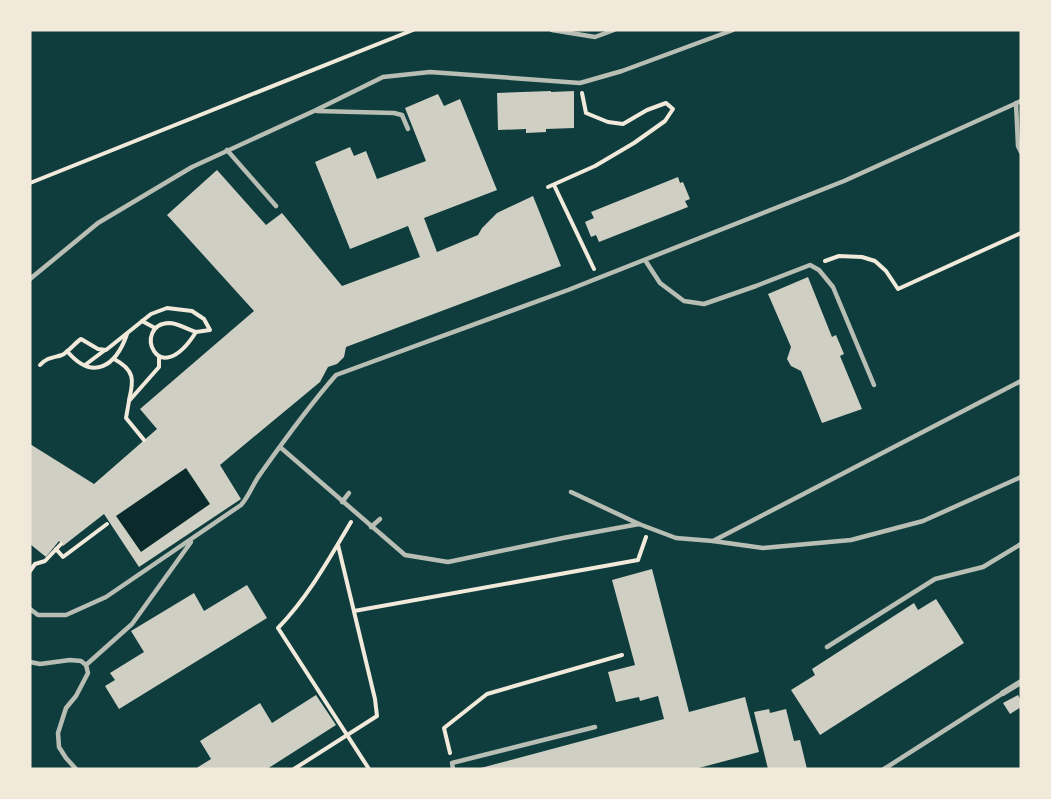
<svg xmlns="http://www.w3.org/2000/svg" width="1051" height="799" viewBox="0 0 1051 799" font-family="'Public Sans',sans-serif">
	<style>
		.water { fill: #0a2a2b }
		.building { fill: #cfcfc3; fill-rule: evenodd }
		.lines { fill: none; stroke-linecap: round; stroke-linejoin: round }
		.path { stroke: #f1e9da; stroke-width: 4 }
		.service { stroke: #b8beb3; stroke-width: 4.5 }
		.minor { stroke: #b8beb3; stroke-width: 6 }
	</style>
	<rect width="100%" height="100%" fill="#0f3d3e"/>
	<path class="water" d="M186,468L210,504L141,552L116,516Z"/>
	<g class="building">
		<path d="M551,91V92L574,91V128L546,129V132L526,133V129L498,130L497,93Z"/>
		<path d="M438,94L444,106L460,99L497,190L424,218L437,252L478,235L482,228L497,213L533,196L561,266L346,347L344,357L337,364L328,367L320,382L220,465L241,499L139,567L104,514L63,546L59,541L46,557L30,544V444L94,484L157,429L140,409L254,311L167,215L217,170L266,225L282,213L342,286L420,257L408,226L350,249L315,162L350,147L354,156L366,151L377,179L426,161L405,108ZM186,468L210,504L141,552L116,516Z"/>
		<path d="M678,177L680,183L683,182L690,199L685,201L688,207L599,242L596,235L591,237L585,222L594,218L591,212Z"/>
		<path d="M808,277L832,337L836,335L844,354L840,356L862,409L822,423L801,371L791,366L787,359L791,347L768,294Z"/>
		<path d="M652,569L689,712L745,697L759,752L695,769H477L664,719L658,696L640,701L639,697L616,702L608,672L635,665L612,580Z"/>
		<path d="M247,585L267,618L119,709L105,686L115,680L110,673L144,652L131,631L194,593L204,611Z"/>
		<path d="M936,599L964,643L820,735L791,690L815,675L812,669L914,603L918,610Z"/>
		<path d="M316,695L336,725L267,769H195L211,759L200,741L260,703L272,723Z"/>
		<path d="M1018,695L1021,701V707L1010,714L1003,703Z"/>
		<path d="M769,709L770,713L786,709L794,741L800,740L807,769H768L754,712Z"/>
	</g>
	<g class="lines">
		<g class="path">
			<path d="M30,183L413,30"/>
			<path d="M554,185L594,269"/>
			<path d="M548,187L595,166L634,143L665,121L673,109L666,103L647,110L623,124L608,122L586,113L582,93"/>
			<path d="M825,261L839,256L862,257L875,261L886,271L898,289L1021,233"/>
			<path d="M142,321L155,328"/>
			<path d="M67,351C93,382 116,366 127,334"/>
			<path d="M114,359C135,370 134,380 129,400"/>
			<path d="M40,365C47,357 53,358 62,355C68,352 74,344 81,339L98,349L106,350L151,314L167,308L192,311L204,319L210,330L196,332C157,394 132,324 169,323C177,323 187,329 196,332"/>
			<path d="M85,365L105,350"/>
			<path d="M144,440L126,418L129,401L159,367V357"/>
			<path d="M351,522C329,559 308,597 278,628L369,769"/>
			<path d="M56,549L63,557L107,524"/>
			<path d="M30,571L35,564L45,561L61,544"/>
			<path d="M354,611L638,560L646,537"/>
			<path d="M450,753L444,728L487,694L622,655"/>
			<path d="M294,769L377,716L375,699L338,545"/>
		</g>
		<g class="service">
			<path d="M552,30L595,37L614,30"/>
			<path d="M1016,103L1018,146L1021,152"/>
			<path d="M317,111L394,113L402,115L408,129"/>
			<path d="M227,150L276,206"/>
			<path d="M645,260L660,283L684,301L704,304L756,286L810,265L819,270L833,287L874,385"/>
			<path d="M30,279L98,223L192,167L314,111L383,77L430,72L580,83L622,71L733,30"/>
			<path d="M280,447L405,555L448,562L563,538L639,524L676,538L713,541L1021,381"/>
			<path d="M571,492L639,524"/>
			<path d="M342,502L349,493"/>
			<path d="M371,527L380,519"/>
			<path d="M713,541L763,548L851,540L923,521L1021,477"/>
			<path d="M30,609L38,615H66L106,597L241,505C250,495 253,483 261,473C285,439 309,406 336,375L568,290L844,181L1021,101"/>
			<path d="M827,647L935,579L983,567L1021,544"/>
			<path d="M30,662L40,664L70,660L81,661L86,665L88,673L76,696L66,708L58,733L59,747L66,758L76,769"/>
			<path d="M86,665L132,624L191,542"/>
			<path d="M453,769L452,763L595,727"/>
			<path d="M884,769L1003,693"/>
		</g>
		<path class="minor" d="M1003,693L1021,682"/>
	</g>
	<rect width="1051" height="799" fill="none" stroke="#f1e9da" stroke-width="63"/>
</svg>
